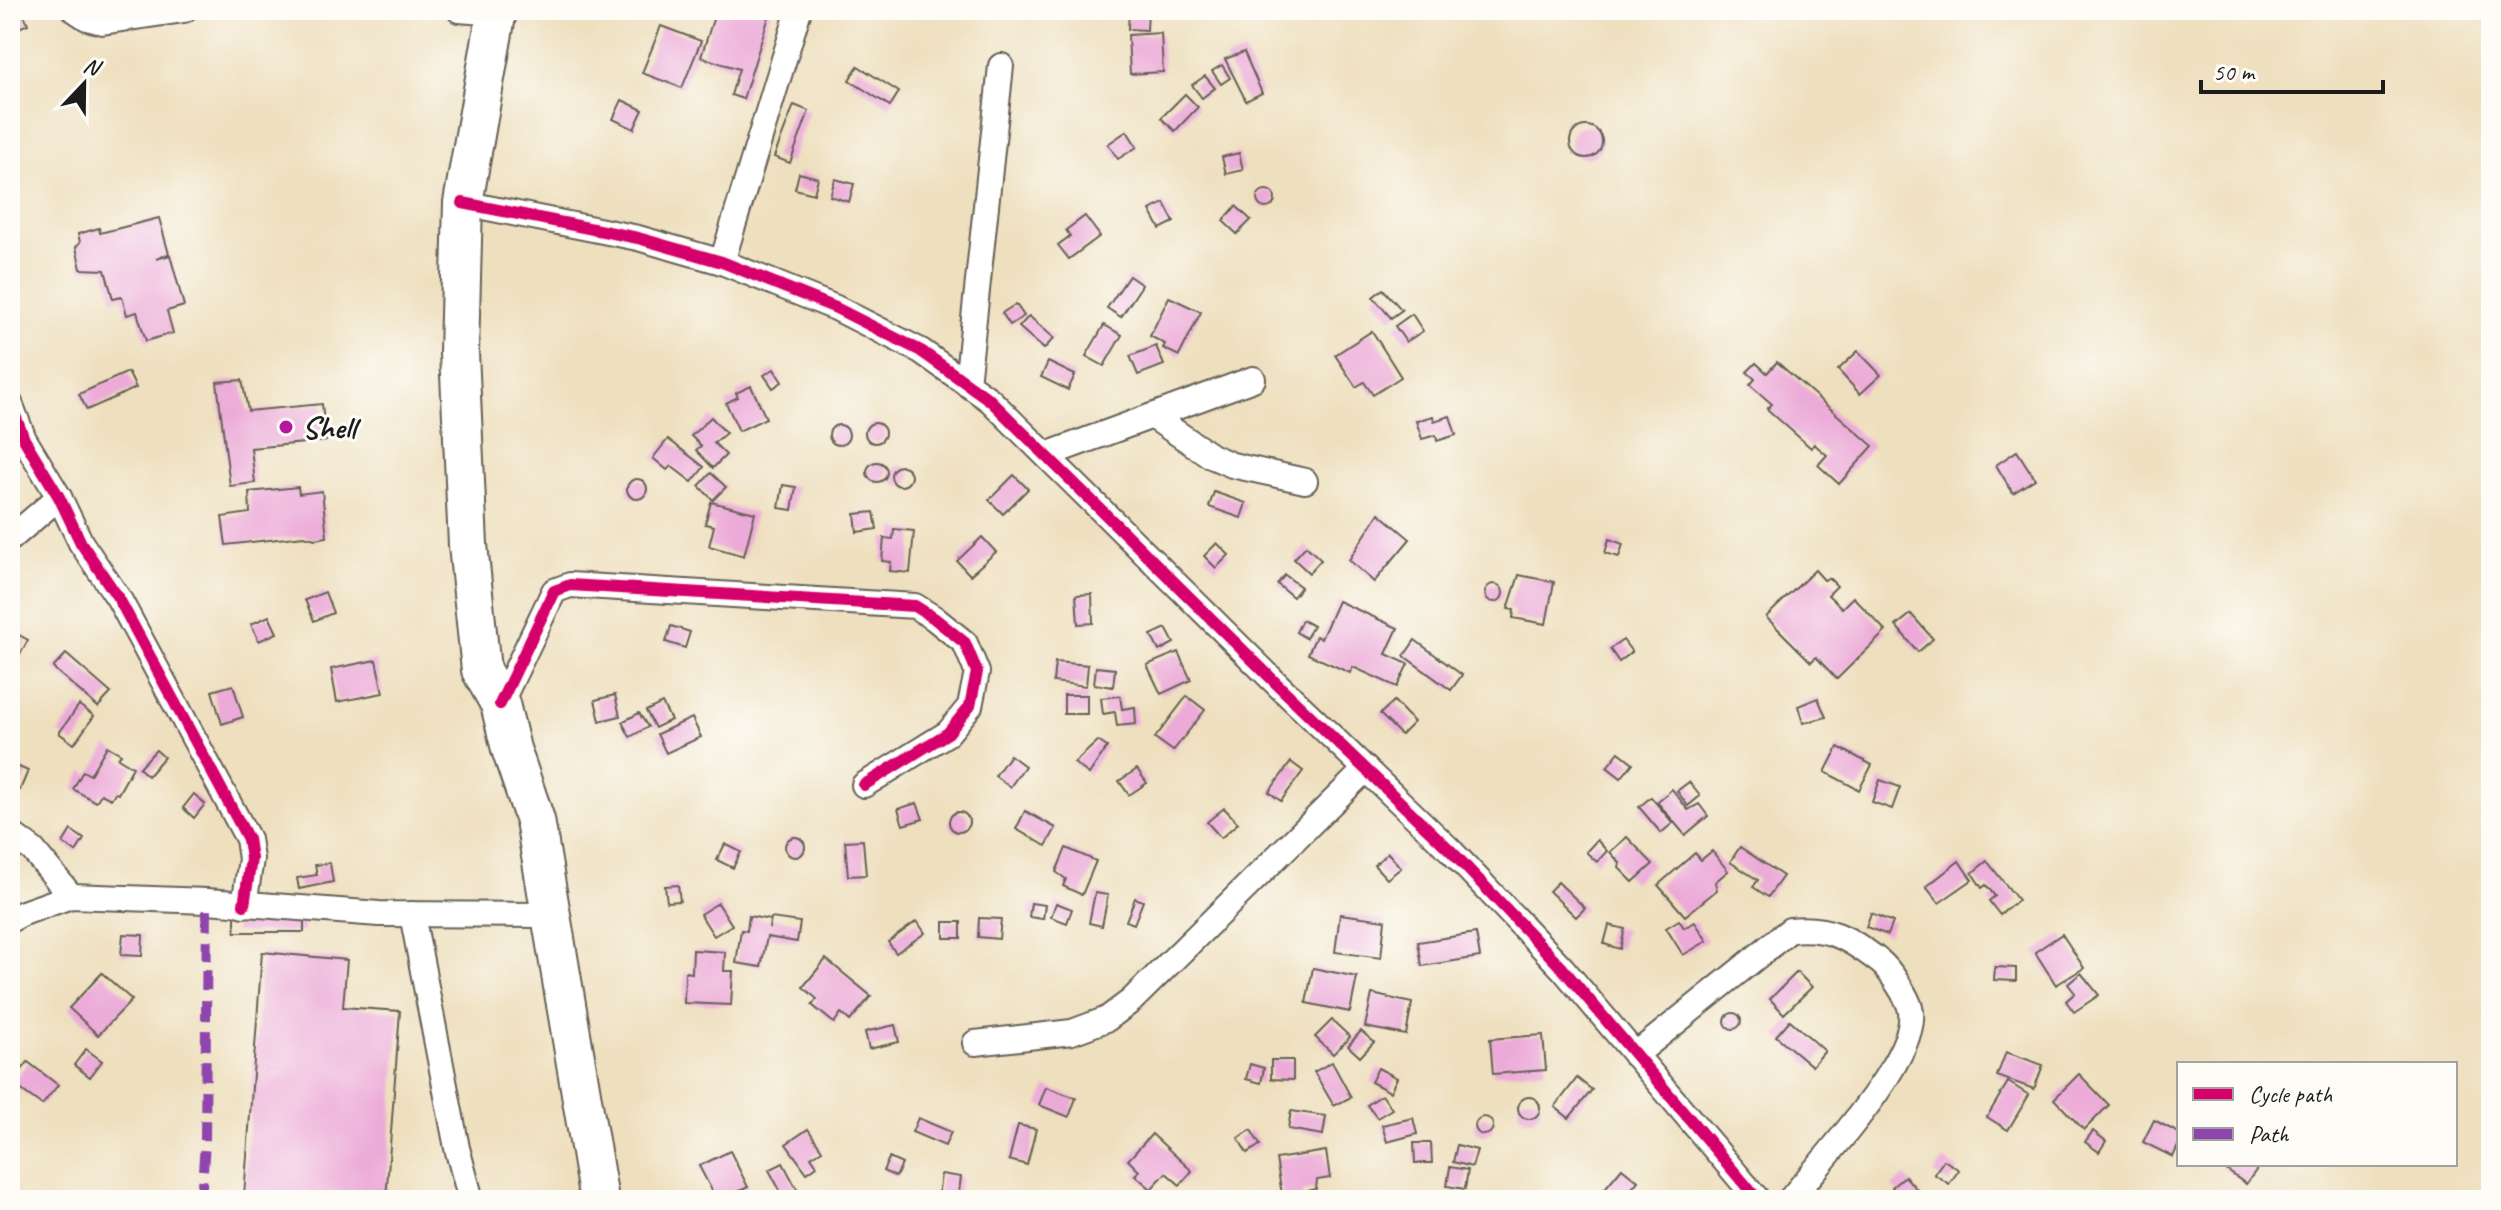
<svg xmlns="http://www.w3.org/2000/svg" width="2501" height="1210" viewBox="0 0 2501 1210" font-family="Caveat,sans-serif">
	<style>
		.building { fill: #ecaad8 }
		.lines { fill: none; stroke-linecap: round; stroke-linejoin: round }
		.street-casing { stroke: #666055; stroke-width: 28 }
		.primary-casing { stroke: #666055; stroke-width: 42 }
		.street { stroke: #fff; stroke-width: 24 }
		.primary { stroke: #fff; stroke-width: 38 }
		.quiet { stroke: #8e44ad; stroke-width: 10; stroke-dasharray: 20 10; stroke-linecap: butt }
		.cycleway-casing { stroke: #fdfcf7; stroke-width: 17 }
		.cycleway { stroke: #d6006c; stroke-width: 12 }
		.poi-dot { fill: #b5179e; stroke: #fdfcf7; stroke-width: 3 }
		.labels { text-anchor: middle; stroke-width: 6; stroke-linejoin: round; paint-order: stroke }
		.poi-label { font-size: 32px; font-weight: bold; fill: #1c1c1c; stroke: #fdfcf7; text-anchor: start }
	</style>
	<rect width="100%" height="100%" fill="#fdfcf7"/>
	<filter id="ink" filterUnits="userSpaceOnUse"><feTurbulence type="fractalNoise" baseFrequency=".0125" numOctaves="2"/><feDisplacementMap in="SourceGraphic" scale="16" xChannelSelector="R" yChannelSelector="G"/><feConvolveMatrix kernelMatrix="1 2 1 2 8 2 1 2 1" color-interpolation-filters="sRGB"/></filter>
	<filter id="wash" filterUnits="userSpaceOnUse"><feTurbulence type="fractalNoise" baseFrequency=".006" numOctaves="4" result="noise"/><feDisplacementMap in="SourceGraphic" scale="32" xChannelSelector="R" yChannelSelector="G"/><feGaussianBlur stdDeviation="1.8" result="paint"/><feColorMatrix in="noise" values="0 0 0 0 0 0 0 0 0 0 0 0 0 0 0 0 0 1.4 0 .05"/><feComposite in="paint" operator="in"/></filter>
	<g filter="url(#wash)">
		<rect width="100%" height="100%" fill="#eedfbe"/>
		<g id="blocks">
			<g class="building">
				<path d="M14,10H22L28,24L10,32V12Z"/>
				<path d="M716,10H771L743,99L731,95L739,69L701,57Z"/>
				<path d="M1129,10H1148L1147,30L1128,29Z"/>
				<path d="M661,26L701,41L682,88L642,73Z"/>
				<path d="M1161,33L1163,72L1130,74L1128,35Z"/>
				<path d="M1244,52L1262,93L1246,101L1225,59Z"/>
				<path d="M1222,65L1230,78L1221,84L1212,71Z"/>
				<path d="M858,66L899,92L890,106L849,80Z"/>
				<path d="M1205,76L1215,88L1202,98L1192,85Z"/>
				<path d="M1185,94L1198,107L1175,131L1161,118Z"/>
				<path d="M622,100L643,110L634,129L613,119Z"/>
				<path d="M794,105L809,111L790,163L774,157Z"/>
				<circle cx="1586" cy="142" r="16"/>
				<path d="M1127,131L1137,147L1118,159L1108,144Z"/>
				<path d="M1239,153L1243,170L1226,174L1222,157Z"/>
				<path d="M799,173L818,178L814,194L795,189Z"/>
				<path d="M835,179L854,184L849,202L830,196Z"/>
				<circle cx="1266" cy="199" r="9"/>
				<path d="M1164,203L1174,222L1160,229L1150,210Z"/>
				<path d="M1236,206L1251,220L1237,234L1223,221Z"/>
				<path d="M1085,216L1100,236L1069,259L1058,245L1070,236L1066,230Z"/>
				<path d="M159,218L169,254L156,259L170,255L184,306L167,311L173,333L146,341L137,312L127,315L122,297L113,299L105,270L81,269L76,247L80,242L78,234L99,228L100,233Z"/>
				<path d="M1129,276L1142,285L1121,317L1107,308Z"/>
				<path d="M1383,289L1402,310L1391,318L1373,297Z"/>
				<path d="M1169,297L1201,312L1179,356L1163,348L1165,344L1150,336Z"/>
				<path d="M1016,304L1024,316L1010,325L1002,313Z"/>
				<path d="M1412,314L1423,331L1406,342L1395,326Z"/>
				<path d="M1029,316L1054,338L1044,349L1019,327Z"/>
				<path d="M1104,325L1122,335L1104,366L1086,356Z"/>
				<path d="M1372,331L1401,377L1373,395L1364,382L1356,387L1335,355Z"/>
				<path d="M1156,346L1164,365L1138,375L1130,356Z"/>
				<path d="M1858,351L1881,375L1860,394L1838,370Z"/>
				<path d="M1048,362L1075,375L1068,390L1041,377Z"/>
				<path d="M1777,362L1873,446L1839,484L1818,465L1827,455L1814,444L1811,448L1767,409L1772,404L1750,385L1755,379L1747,372L1756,363L1767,373Z"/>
				<path d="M774,369L782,382L773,388L764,375Z"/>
				<path d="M128,372L136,388L87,410L79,394Z"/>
				<path d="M242,380L248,411L322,404L326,441L251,448L255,483L230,486L217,382Z"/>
				<path d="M751,386L766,418L739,431L726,403L738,397L736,393Z"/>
				<path d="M1433,416L1434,421L1450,416L1456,435L1437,441L1436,435L1422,439L1416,421Z"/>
				<path d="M711,417L726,433L714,443L726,455L713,468L696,450L701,446L691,436Z"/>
				<circle cx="875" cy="433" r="10"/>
				<circle cx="839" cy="435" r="10"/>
				<path d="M668,439L704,467L692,482L671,466L667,470L653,458Z"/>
				<path d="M2017,451L2035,479L2013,493L1996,465Z"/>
				<circle cx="877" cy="472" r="10"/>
				<circle cx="901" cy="476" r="10"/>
				<path d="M711,473L726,487L713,500L699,486Z"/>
				<path d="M1014,475L1028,489L1003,514L989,500Z"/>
				<circle cx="637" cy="489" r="10"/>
				<path d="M783,485L796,487L792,510L779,508Z"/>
				<path d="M298,487L299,494L322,491L327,537L315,539L304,536L226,545L222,517L250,513L249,492Z"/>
				<path d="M1214,492L1246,503L1241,518L1209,507Z"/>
				<path d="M711,502L755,513L744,556L709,546L714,526L705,524Z"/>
				<path d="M874,512L877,529L857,532L855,514Z"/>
				<path d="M1379,513L1410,539L1374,582L1349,560Z"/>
				<path d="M894,529L914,531L910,573L890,571L891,562L882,561L884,538L893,539Z"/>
				<path d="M982,537L996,552L970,575L957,561Z"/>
				<path d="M1609,539L1623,544L1619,557L1605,553Z"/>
				<path d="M1217,543L1229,555L1216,568L1204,556Z"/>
				<path d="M1306,546L1321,560L1309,573L1294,559Z"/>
				<path d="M1815,570L1824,580L1829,578L1837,586L1828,595L1842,608L1853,597L1886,631L1837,679L1816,657L1811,662L1766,617Z"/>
				<path d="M1285,575L1301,587L1293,597L1277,584Z"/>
				<path d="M1519,575L1554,582L1546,624L1513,618L1514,610L1508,609Z"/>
				<circle cx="1494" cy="593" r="9"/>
				<path d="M325,592L333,613L314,621L305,600Z"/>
				<path d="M1092,594L1093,623L1078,624L1076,595Z"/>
				<path d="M1338,601L1398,628L1386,654L1408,664L1397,687L1353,667L1350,673L1308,654L1316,636L1321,639Z"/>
				<path d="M1911,614L1933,639L1918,652L1896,626Z"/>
				<path d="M269,616L277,633L259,641L251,624Z"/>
				<path d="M1302,620L1313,626L1306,638L1296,632Z"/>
				<path d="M671,626L690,632L685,648L666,642Z"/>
				<path d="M1166,628L1174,643L1159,651L1151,635Z"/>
				<path d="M10,630L28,640L10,673Z"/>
				<path d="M1415,640L1462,675L1451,690L1404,656Z"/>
				<path d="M1623,640L1632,652L1619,662L1610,649Z"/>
				<path d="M1178,652L1191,680L1161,694L1147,665Z"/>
				<path d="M66,654L111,693L98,707L53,668Z"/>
				<path d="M376,660L383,693L337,702L331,669Z"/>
				<path d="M1055,662L1088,665L1086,686L1053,682Z"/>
				<path d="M1096,667L1115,669L1113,687L1094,684Z"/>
				<path d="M233,685L243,717L222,724L212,691Z"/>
				<path d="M615,695L620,716L600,721L595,700Z"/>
				<rect x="1064" y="695" width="23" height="19"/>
				<path d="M1120,696L1122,709L1135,707L1136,724L1117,726L1115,712L1103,714L1101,698Z"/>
				<path d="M1187,696L1205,710L1173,751L1155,738Z"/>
				<path d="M1818,698L1826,717L1803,723L1798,706Z"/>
				<path d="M1394,701L1414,722L1401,735L1380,714Z"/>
				<path d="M662,703L671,720L655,728L646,711Z"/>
				<path d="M79,705L94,716L74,744L59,733Z"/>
				<path d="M639,713L648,727L630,737L622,722Z"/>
				<path d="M692,718L701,737L666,753L657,734Z"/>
				<path d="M1098,741L1107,747L1089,774L1074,763Z"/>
				<path d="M107,746L121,754L118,758L133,767L118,794L115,793L111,799L101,794L96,802L73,789L83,771L90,775Z"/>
				<path d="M1838,747L1872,765L1859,790L1825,772Z"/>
				<path d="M156,750L164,757L148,776L139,768Z"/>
				<path d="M1619,752L1633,763L1621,778L1607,767Z"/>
				<path d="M1010,755L1025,766L1010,787L995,776Z"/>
				<path d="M1291,762L1303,771L1281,801L1269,792Z"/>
				<path d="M10,763L28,771L20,790L10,786Z"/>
				<path d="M1137,769L1147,783L1129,795L1119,781Z"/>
				<path d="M1880,780L1900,787L1892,809L1872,802Z"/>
				<path d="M1689,782L1700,796L1688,806L1677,791Z"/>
				<path d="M1672,789L1688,810L1699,804L1708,816L1685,835L1657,802Z"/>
				<path d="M194,794L205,804L194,818L183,808Z"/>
				<path d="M1651,797L1673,823L1661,833L1639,807Z"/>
				<path d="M917,803L923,819L903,825L898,809Z"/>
				<path d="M1224,808L1238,823L1221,838L1207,822Z"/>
				<path d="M1025,811L1056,828L1046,846L1016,829Z"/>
				<circle cx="959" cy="822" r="10"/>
				<path d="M71,830L84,839L76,852L63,843Z"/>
				<circle cx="795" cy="847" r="10"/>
				<path d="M1627,837L1653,864L1633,882L1619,868L1620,863L1610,852Z"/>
				<path d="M863,840L866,875L848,876L845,841Z"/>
				<path d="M1597,840L1607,851L1597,862L1586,852Z"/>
				<path d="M725,844L741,852L733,868L717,860Z"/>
				<path d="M1740,847L1783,876L1768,897L1753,887L1758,880L1730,862Z"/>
				<path d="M1066,848L1096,861L1082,895L1063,886L1066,879L1056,872Z"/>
				<path d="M1712,851L1728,871L1715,882L1717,890L1685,916L1658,885L1695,853L1701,860Z"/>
				<path d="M1388,853L1401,868L1387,879L1374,865Z"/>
				<path d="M1959,861L1972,880L1939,903L1926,887Z"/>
				<path d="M1987,861L2018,900L2000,915L1989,901L1995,896L1986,885L1982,888L1972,873Z"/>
				<path d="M330,863L333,882L299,889L297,878L317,875L315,865Z"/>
				<path d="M1558,882L1585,908L1576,917L1549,891Z"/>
				<path d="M678,885L680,901L667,902L665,886Z"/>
				<path d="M1095,893L1108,895L1102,926L1089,923Z"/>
				<path d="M1135,898L1143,901L1134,924L1126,921Z"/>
				<path d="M718,903L732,925L714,936L700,914Z"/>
				<path d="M1031,903L1045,905L1043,919L1029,917Z"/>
				<path d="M1056,903L1072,909L1067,923L1051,917Z"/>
				<path d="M1871,913L1893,922L1888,935L1866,927Z"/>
				<path d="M1340,914L1385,920L1381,958L1335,952Z"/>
				<rect x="235" y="916" width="69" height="16"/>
				<path d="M749,916L770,920L769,929L771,918L800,922L797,942L767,937L761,967L736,963L741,930L747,931Z"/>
				<path d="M979,918L1001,919L999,939L978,937Z"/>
				<path d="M1679,920L1684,928L1695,922L1707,941L1683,955L1666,928Z"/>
				<path d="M917,921L925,933L896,953L888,942Z"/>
				<rect x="944" y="922" width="17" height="16"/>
				<path d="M1609,925L1625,929L1620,949L1604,944Z"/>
				<path d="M1476,933L1480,957L1422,966L1418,942Z"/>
				<path d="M123,934L143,935L142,956L121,955Z"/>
				<path d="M2062,934L2084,968L2056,985L2035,952Z"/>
				<path d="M693,950L725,952L724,971H733L731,1005L684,1003L685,972L692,973Z"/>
				<path d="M262,952L347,960L343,1007L400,1011L386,1200H289L244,1196Z"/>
				<path d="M826,959L871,996L850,1021L841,1013L834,1023L812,1005L817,999L803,987Z"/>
				<path d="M1995,967L2016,968V981L1994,980Z"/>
				<path d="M1313,968L1357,977L1350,1012L1306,1003Z"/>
				<path d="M1797,972L1812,987L1784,1014L1770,999Z"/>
				<path d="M102,973L132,1000L98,1035L69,1008Z"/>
				<path d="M2081,973L2099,995L2074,1012L2066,1001L2075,993L2068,984Z"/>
				<path d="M1372,994L1412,1003L1406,1035L1365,1027Z"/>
				<circle cx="1733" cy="1021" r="8"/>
				<path d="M1332,1020L1350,1037L1333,1054L1315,1037Z"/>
				<path d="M1790,1020L1825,1051L1812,1066L1776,1036Z"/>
				<path d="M895,1025L899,1042L869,1049L865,1032Z"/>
				<path d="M1361,1031L1374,1042L1360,1057L1348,1046Z"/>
				<path d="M1543,1035L1546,1070L1493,1074L1490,1039Z"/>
				<path d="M86,1049L102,1061L90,1077L74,1065Z"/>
				<path d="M2006,1052L2043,1065L2034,1089L1997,1076Z"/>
				<path d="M1271,1060H1293V1080L1271,1079Z"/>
				<path d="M28,1062L58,1085L42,1105L12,1083Z"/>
				<path d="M1332,1062L1351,1097L1334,1106L1314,1072Z"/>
				<path d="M1250,1064L1264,1068L1261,1083L1246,1079Z"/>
				<path d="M1378,1068L1397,1078L1390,1092L1371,1082Z"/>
				<path d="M2079,1074L2109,1105L2084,1130L2054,1099Z"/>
				<path d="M1577,1078L1592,1090L1569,1118L1555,1107Z"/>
				<path d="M2008,1082L2029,1095L2008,1130L1987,1117Z"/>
				<path d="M1046,1087L1076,1098L1069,1117L1039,1105Z"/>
				<path d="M1382,1095L1392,1109L1377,1118L1367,1105Z"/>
				<circle cx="1529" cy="1108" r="11"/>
				<path d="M1291,1111L1326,1116L1323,1135L1288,1129Z"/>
				<circle cx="1484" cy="1126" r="9"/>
				<path d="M918,1118L951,1132L945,1146L912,1132Z"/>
				<path d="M1413,1118L1417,1134L1387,1142L1382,1125Z"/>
				<path d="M2154,1120L2179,1133V1144L2173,1157L2143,1142Z"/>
				<path d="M1018,1125L1036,1129L1027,1165L1009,1160Z"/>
				<path d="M808,1129L822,1150L811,1157L817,1166L807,1173L786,1144Z"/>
				<path d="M1251,1130L1260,1145L1247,1153L1238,1138Z"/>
				<path d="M2093,1131L2106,1141L2099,1152L2085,1142Z"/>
				<path d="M1152,1134L1192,1171L1180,1185L1166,1173L1151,1189L1135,1175L1139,1171L1128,1160Z"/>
				<path d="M1414,1143H1431L1432,1163H1415Z"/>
				<path d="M1457,1145L1477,1150L1472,1167L1453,1162Z"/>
				<path d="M730,1151L748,1187L722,1200H717L699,1166Z"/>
				<path d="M1326,1151L1330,1178L1317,1180L1316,1189L1303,1192L1302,1197L1283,1200L1276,1159Z"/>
				<path d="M889,1158L902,1164L896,1177L883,1171Z"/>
				<path d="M1944,1160L1959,1170L1949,1184L1934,1174Z"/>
				<path d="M783,1163L798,1191L784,1198L769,1170Z"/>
				<path d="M2218,1164H2250L2257,1169L2246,1184Z"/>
				<path d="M1450,1167L1468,1170L1465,1189L1447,1186Z"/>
				<path d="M1622,1168L1638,1181L1628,1193L1636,1200H1598L1596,1199Z"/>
				<path d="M941,1174L961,1177L958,1200L938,1198Z"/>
				<path d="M1905,1176L1921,1194L1913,1200H1904L1892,1187Z"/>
			</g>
		</g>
	</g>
	<g filter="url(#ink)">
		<use href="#blocks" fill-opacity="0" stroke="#666055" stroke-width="2"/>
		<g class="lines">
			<g class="street-casing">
				<g id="street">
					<path d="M75,10L87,18L102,22L184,10"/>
					<path d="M459,10L496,13"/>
					<path d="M463,203L638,238L722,262L836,308L921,351L990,400L1279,686L1452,852L1563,969L1758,1200"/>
					<path d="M722,262L799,10"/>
					<path d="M967,384L1001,66"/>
					<path d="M10,403L24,439L59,497L81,543L119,599L248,839L251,859L244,905"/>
					<path d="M1152,416L1211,456L1232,465L1305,481"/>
					<path d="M1046,455L1253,379"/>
					<path d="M10,539L59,497"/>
					<path d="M500,704L554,591L570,585L915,606L934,618L965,643L977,672L970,706L948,733L864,785"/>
					<path d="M10,833L33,850L71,896"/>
					<path d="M412,914L457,1148L471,1200"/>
					<path d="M10,920L23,913L71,896L207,901L379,914L551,915"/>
					<path d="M975,1043L1072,1032L1107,1019L1131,1001L1366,769"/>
					<path d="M1635,1055L1790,930C1829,926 1849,938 1879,961C1889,968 1910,1000 1911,1012C1917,1059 1821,1161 1790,1200"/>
				</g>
			</g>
			<g class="primary-casing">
				<path id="primary" d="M497,10L463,203L459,353L468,545L481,670L500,704L511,749L535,820L599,1200"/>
			</g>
			<use href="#street" class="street"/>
			<use href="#primary" class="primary"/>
			<path class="quiet" d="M201,1200L205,1142L207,901"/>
			<g class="cycleway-casing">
				<g id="cycleway">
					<path d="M463,203L638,238L722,262L836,308L921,351L990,400L1279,686L1452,852L1563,969L1758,1200"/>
					<path d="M10,403L24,439L59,497L81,543L119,599L248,839L251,859L244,905"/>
					<path d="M500,704L554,591L570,585L915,606L934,618L965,643L977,672L970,706L948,733L864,785"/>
				</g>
			</g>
			<use href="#cycleway" class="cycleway"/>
		</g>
	</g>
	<circle class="poi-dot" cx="286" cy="427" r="8"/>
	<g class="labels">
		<g class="poi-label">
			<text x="302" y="438">Shell</text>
		</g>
	</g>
	<rect width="2501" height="1210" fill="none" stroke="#fdfcf7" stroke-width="40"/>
	<rect x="2177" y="1062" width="280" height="104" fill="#fdfcf7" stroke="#a3a29f" stroke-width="2"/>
	<rect x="2193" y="1088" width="40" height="12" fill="#d6006c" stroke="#a3a29f" stroke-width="2"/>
	<text x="2249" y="1102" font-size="24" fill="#1c1c1c">Cycle path</text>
	<rect x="2193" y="1128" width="40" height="12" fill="#8e44ad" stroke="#a3a29f" stroke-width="2"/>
	<text x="2249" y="1142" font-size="24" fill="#1c1c1c">Path</text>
	<g transform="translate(84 84) rotate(22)" stroke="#fdfcf7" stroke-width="6" paint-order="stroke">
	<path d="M0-6L14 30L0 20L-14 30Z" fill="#1c1c1c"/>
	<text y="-12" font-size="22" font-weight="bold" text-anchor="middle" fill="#1c1c1c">N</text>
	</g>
	<path d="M2201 80v12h182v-12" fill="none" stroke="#1c1c1c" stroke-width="4"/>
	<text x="2213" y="80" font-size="24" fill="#1c1c1c" stroke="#fdfcf7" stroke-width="6" paint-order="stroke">50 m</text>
</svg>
